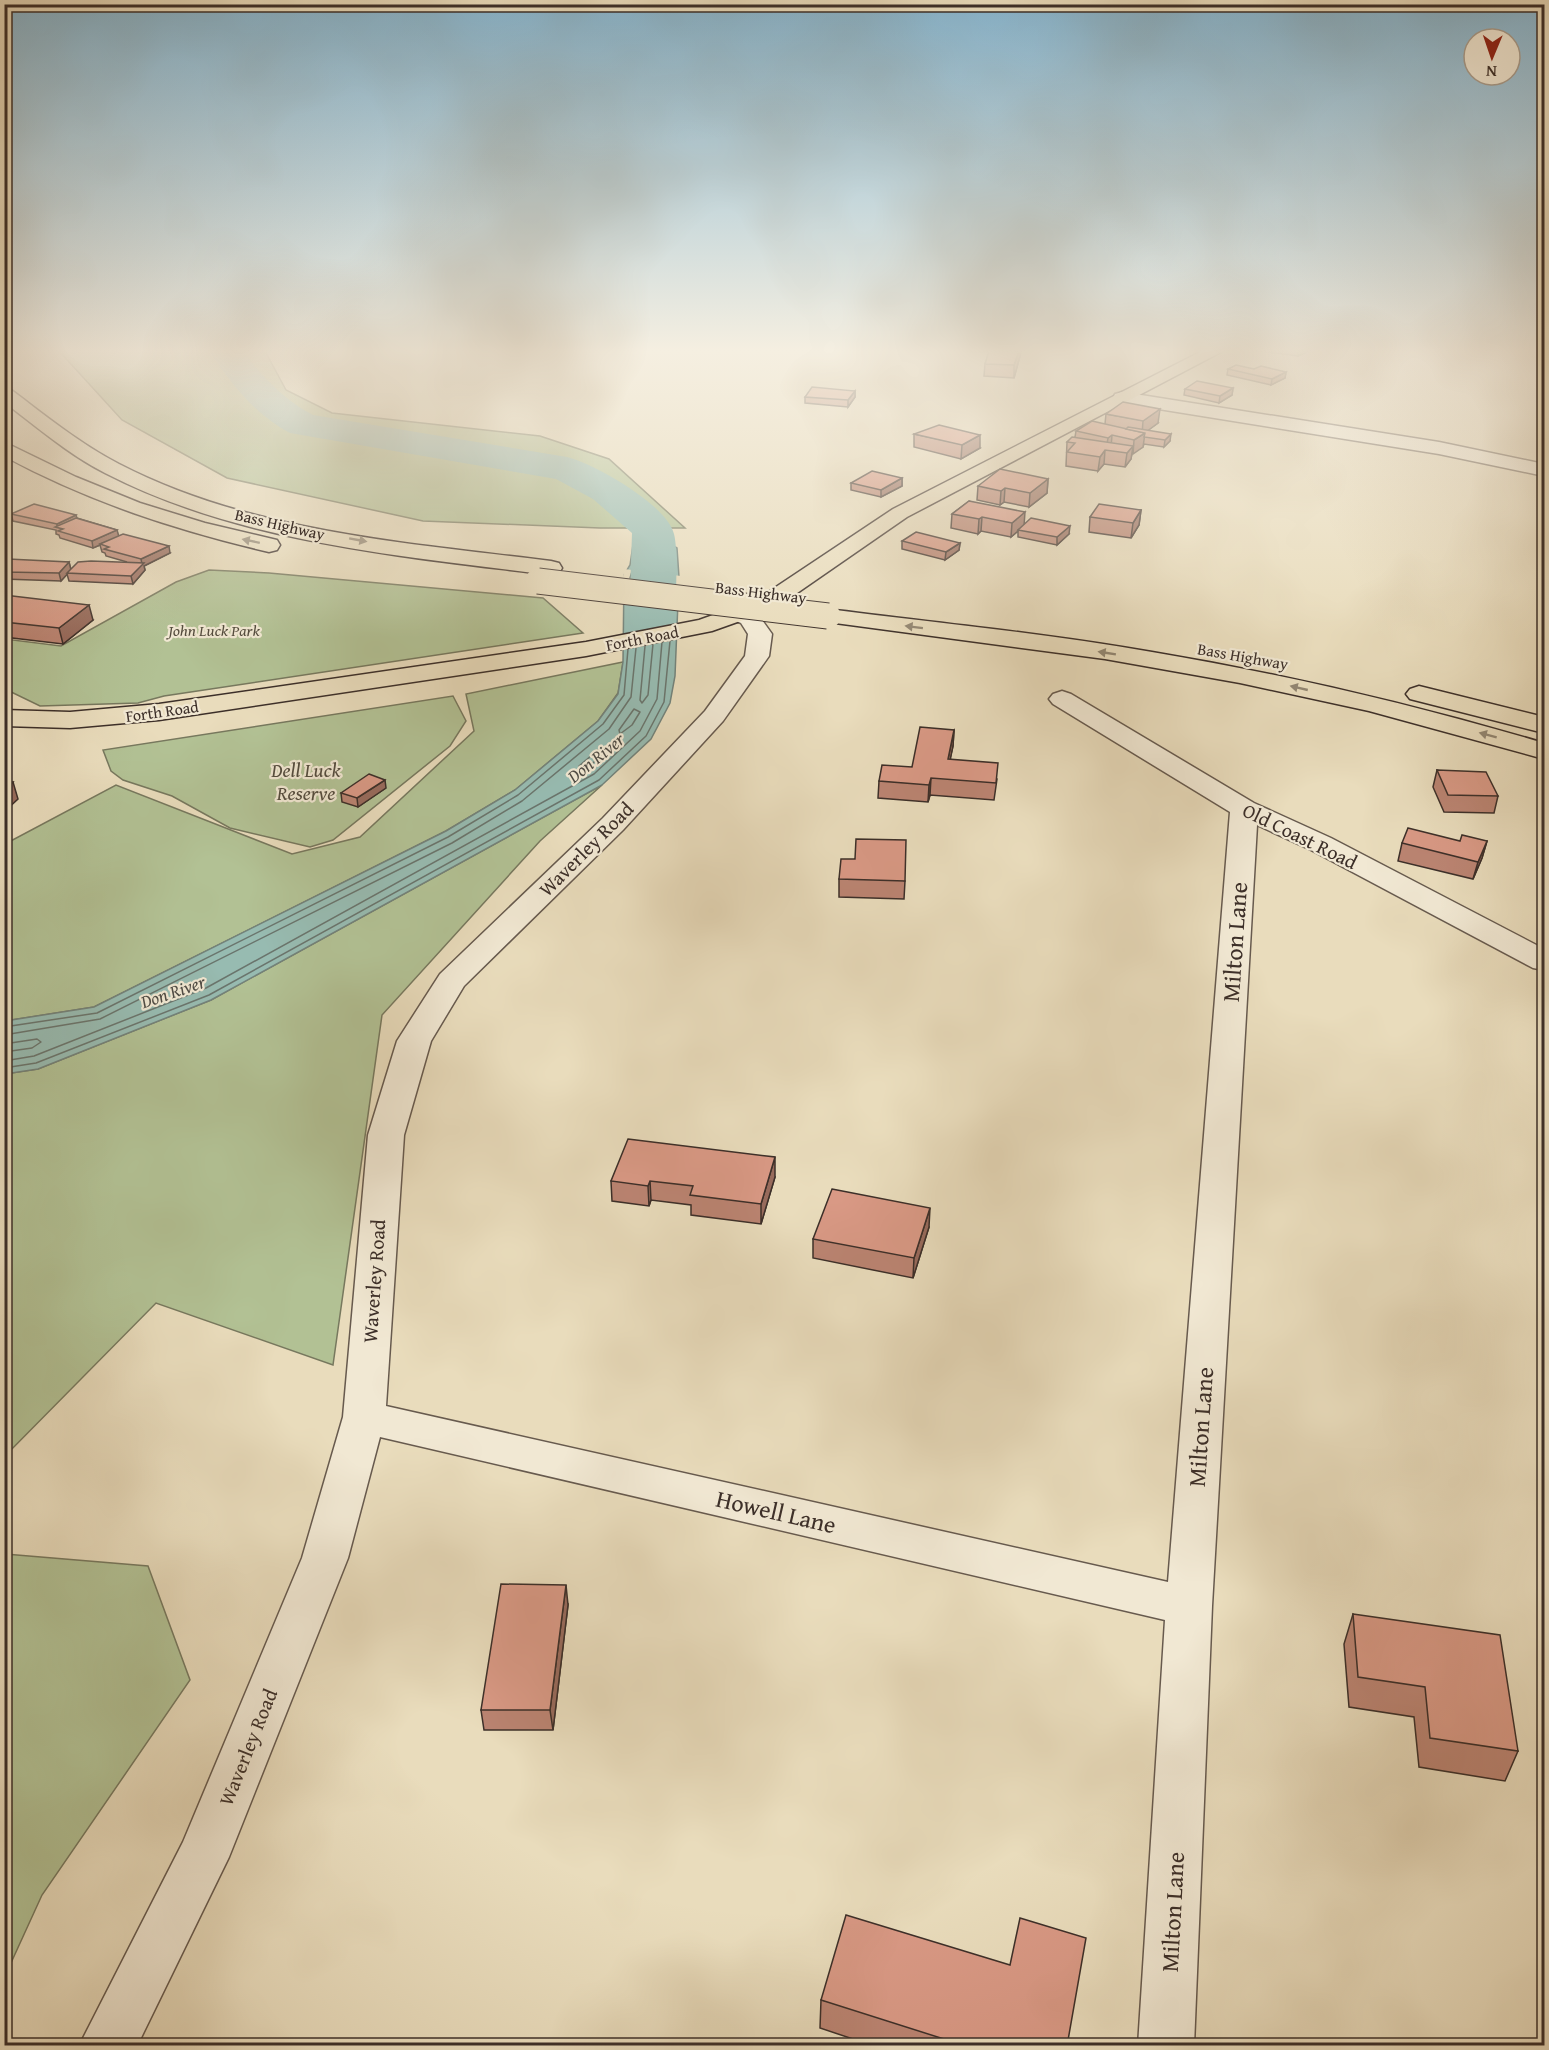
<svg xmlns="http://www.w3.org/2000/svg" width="1549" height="2050" viewBox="0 0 1549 2050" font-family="'Gentium Book Plus',serif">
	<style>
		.green { fill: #b2c194; stroke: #77785e; stroke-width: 1.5 }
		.water { fill: #97bbb1; stroke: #73837b; stroke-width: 1.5 }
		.pier { fill: #e9dcbc }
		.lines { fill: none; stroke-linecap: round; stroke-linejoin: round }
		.shore { stroke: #6a756d; stroke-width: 1.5 }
		.river { fill: #97bbb1; fill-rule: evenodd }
		.minor-casing { stroke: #675a4e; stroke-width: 3 }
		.primary-casing { stroke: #3c2f29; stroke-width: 3 }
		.motorway-casing { stroke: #3c2f29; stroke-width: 3 }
		.minor { fill: #f1e8d3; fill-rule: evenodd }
		.primary { fill: #e9dcbc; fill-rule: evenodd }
		.motorway { fill: #e9dcbc; fill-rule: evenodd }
		.motorway-bridge-casing { stroke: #3c2f29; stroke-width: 27; stroke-linecap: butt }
		.motorway-bridge { stroke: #e9dcbc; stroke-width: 25 }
		.wall { fill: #bb8472; stroke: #3c2f29; stroke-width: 1.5 }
		.shaded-wall { fill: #986b5d; stroke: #3c2f29; stroke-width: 1.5 }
		.building { fill: #d99985; stroke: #3c2f29; stroke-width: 1.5 }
		.oneway { fill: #928672 }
		.labels { text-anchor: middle; stroke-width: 4.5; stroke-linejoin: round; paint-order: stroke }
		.far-street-label { font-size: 16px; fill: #3c2f29; stroke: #f1e8d3 }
		.far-park-label { font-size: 16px; font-style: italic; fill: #544c3e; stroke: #f1e8d3 }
		.far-water-label { font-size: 18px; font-style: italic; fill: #4e4b44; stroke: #f1e8d3 }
		.park-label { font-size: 20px; font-style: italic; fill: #544c3e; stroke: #f1e8d3 }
		.street-label { font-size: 20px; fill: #3c2f29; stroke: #f1e8d3 }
		.near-street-label { font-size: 24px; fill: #3c2f29; stroke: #f1e8d3 }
	</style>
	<rect width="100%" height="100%" fill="#e9dcbc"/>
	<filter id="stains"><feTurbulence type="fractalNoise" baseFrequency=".00333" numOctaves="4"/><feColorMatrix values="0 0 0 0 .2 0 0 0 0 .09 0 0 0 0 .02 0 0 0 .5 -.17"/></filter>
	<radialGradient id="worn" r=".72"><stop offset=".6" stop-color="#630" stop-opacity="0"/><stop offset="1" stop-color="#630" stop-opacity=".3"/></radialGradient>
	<g class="green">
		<path d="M59,351H265L286,390L332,413L540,436L609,459L685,528H600L423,521L227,478L122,420Z"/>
		<path d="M209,570L269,573L543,598L583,633L164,696L138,703L40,706L5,689V639L61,646L176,582Z"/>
		<path d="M623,662L618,693L598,721L515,790L446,831L94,1007L5,1021V844L116,785L292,854L360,837L474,731L466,694Z"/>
		<path d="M453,696L466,721L450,746L333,840L310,847L230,828L172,796L123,780L111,771L103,750Z"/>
		<path d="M602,785L540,841L382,1015L333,1365L156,1303L5,1456V1074L38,1069L211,1000Z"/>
		<path d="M5,1554L148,1566L190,1680L42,1895L5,1976Z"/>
	</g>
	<path class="water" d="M653,533L677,548L679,577L675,676L670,703L651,739L602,785L211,1000L38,1069L5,1074V1021L94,1007L446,831L515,790L598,721L618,694L623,662L624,575L630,565L633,545Z"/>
	<path class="pier" d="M624,569L681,576L680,608L620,600Z"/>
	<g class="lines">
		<g class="shore">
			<path d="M630,578L639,549L653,541L671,552L672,583"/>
			<path d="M638,579L646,554L653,550L664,556L665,582"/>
			<path d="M645,646L640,700L642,703L648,695L653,644"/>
			<path d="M634,709L640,712L632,725L620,734L619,730Z"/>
			<path d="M598,750H602V754L589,767L579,770V766Z"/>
			<path d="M4,1027L97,1013L448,837L518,795L603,724L624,695L628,649"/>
			<path d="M4,1035L100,1019L452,843L522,801L609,729L631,697L636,648"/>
			<path d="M4,1044L37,1039L41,1042L32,1048L4,1052"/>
			<path d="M4,1061L34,1056L206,988L594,774L640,731L657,699L662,642"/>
			<path d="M4,1068L36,1063L209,995L599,780L646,736L664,702L670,641"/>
		</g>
		<path class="river" d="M209,351H243C260,375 286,402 313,415L567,457C595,464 667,505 674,534C679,554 675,600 675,623L668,633L652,637L636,633L629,623L632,533L593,499L556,479L290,433C255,415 230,382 209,351Z"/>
		<g class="minor-casing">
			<g id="minor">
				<path d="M1122,392L1439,442L1544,464V476L1439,454L1115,402L1113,398L1115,394Z"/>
				<path d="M738,607L757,613L772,634L769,656L723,721L623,830L464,986L431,1041L404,1135L386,1406L1168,1582L1230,812L1053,704L1049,699L1053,694L1062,691L1071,694L1254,803L1331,838L1544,949V970L1533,968L1311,850L1257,825L1212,1606L1194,2046H1138L1165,1620L380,1437L348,1558L229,1857L137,2046H79L183,1842L302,1558L343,1417L368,1135L397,1041L440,974L603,818L705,711L745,656L748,634L741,623L730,619L726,614L730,609Z"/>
			</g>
		</g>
		<g class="primary-casing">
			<path id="primary" d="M1202,351H1223L907,517L774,609L712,631L586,656L159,720L70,728L4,726V710L70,712L159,704L586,642L699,620L758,599L893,509Z"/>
		</g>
		<g class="motorway-casing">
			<g id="motorway">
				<path d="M4,388L10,389C45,415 80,444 119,464C250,532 406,543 551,561L559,563L562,568L559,573L551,575C402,556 241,543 105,473C68,454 37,427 4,402Z"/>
				<path d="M4,442L76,477L140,503L205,523L277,540L280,545L277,550L269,552C176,530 89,502 4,456Z"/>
				<path d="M828,609C936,623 1044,633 1152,652C1284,674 1415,705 1544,743V759L1369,711L1240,683L1105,659L820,621L816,616L820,611Z"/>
				<path d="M1419,686L1544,717V733L1410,699L1406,694L1410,689Z"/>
			</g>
		</g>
		<use href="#minor" class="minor"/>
		<use href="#primary" class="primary"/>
		<use href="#motorway" class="motorway"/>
		<g class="motorway-bridge-casing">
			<path id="motorway-bridge" d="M538,581L828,616"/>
		</g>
		<use href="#motorway-bridge" class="motorway-bridge"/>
	</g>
	<g class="wall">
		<path d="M961,351H1021L1020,356L1014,378L984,376L985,364L989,352Z"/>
		<path d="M1261,351H1309L1298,356Z"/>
		<path d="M1228,369H1254L1286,372L1285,378L1271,385L1227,375Z"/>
		<path d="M1233,388L1232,395L1219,403L1184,395L1185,389Z"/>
		<path d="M855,391V397L848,407L805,403V397Z"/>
		<path d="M1106,414L1158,423L1148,430L1170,441L1164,447L1144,444L1143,447L1132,453L1131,459L1125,467L1104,464L1098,471L1066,466L1067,442L1075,437L1076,431L1105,424Z"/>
		<path d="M914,434L980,448L961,459L914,447Z"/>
		<path d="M902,478V486L881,497L851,490V483Z"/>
		<path d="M1048,479L1047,493L1029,507L1004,502L1000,505L977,500L978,486Z"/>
		<path d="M969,501L1024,525L1069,534L1057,545L1018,537V531L1011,537L981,531L978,534L951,528L952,514Z"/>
		<path d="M1141,510L1139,525L1131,538L1089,532L1090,517Z"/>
		<path d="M11,514L77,518L117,530L118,536L170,553L144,566L145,570L133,584L69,581L67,574L61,581L4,579V563L69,562L71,570L127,562L106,556L105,553L102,552L100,545L93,548L60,538L59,535L56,534V530L13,521Z"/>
		<path d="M902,541L960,543L959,550L945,560L902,549Z"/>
		<path d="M4,595L93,620L63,644L4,637Z"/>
		<path d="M954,730L953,746L950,759L997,779L994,800L930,795L928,802L878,798L879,781L912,767Z"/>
		<path d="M1437,770L1498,796L1494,813L1444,812L1433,787Z"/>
		<path d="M386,788L358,807L342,802L341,793Z"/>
		<path d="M1460,841H1487L1482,858L1473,879L1398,861L1402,843Z"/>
		<path d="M855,859L905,881L904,899L839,897V879Z"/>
		<path d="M775,1177L761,1224L691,1215V1205L651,1200L649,1206L612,1201L611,1181Z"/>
		<path d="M929,1227L913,1278L813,1258V1239Z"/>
		<path d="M568,1605L553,1730H484L481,1710Z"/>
		<path d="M1353,1614L1518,1751L1505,1781L1419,1767L1414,1717L1349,1707L1344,1644Z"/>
		<path d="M821,2000L1067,2046H874L820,2028Z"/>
	</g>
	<g class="shaded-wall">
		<path d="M1019,351H1021L1020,356L1014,378V365Z"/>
		<path d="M1298,351H1309L1298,356Z"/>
		<path d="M1286,372L1285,378L1271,385L1272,379Z"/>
		<path d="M1233,388L1232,395L1219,403L1220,396Z"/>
		<path d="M855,391V397L848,407V400Z"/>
		<path d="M1160,409L1158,423L1142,435L1143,421Z"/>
		<path d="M1145,433L1143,447L1133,454L1134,440Z"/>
		<path d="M1171,434L1170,441L1164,447L1165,440Z"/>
		<path d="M980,435V448L961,459L962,445Z"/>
		<path d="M1112,435L1111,448L1106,450L1108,438Z"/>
		<path d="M1133,446L1131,459L1125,467L1127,453Z"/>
		<path d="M1105,450L1104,464L1098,471L1100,457Z"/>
		<path d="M902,478V486L881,497V490Z"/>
		<path d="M1048,479L1047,493L1029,507L1030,493Z"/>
		<path d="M1005,488L1004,502L1000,505L1001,491Z"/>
		<path d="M1141,510L1139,525L1131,538L1133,523Z"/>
		<path d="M1025,512L1024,526L1018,530V531L1011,537L1012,523Z"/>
		<path d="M76,515L78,522L57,527V524Z"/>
		<path d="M982,517L981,531L978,534L979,519Z"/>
		<path d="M1070,526L1069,534L1057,545V537Z"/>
		<path d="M117,530L119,537L100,544V545L93,548L92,541Z"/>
		<path d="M960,543L959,550L945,560L946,552Z"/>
		<path d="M169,546L170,553L144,566L145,570L133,584L131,576L142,564L141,559Z"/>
		<path d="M69,562L71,570L61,581L59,573Z"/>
		<path d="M89,605L93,620L63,644L59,628Z"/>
		<path d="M954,730L953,746L947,775L948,759Z"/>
		<path d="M931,778L930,795L928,802L929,785Z"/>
		<path d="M385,780L386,788L358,807L357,798Z"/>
		<path d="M13,782L18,799L4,812V790Z"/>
		<path d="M1487,841L1482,858L1473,879L1478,862Z"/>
		<path d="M775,1157V1177L761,1224V1204Z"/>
		<path d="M650,1181L651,1200L649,1206L648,1186Z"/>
		<path d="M930,1208L929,1227L913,1278L914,1258Z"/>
		<path d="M566,1585L568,1605L553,1730L550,1710Z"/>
	</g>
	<g class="building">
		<path d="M989,351H1019L1014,365L985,364Z"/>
		<path d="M1236,365L1254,369L1261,366L1286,372L1272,379L1228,369Z"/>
		<path d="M1197,381L1233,388L1220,396L1185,389Z"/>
		<path d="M812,387L855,391L848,400L805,397Z"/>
		<path d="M1123,402L1160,409L1143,421L1106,414Z"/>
		<path d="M1092,421L1145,433L1134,440L1112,435L1108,438L1076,431Z"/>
		<path d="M939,425L980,435L962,445L914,434Z"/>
		<path d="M1128,427L1171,434L1165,440L1144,437L1145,433L1126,429Z"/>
		<path d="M1072,437L1133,446L1127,453L1105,450L1100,457L1067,452L1075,443L1067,442Z"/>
		<path d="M1000,469L1048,479L1030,493L1005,488L1001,491L978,486Z"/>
		<path d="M872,471L902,478L881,490L851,483Z"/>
		<path d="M969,501L1025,512L1012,523L982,517L979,519L952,514Z"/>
		<path d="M34,504L76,515L57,524L11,514Z"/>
		<path d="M1099,504L1141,510L1133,523L1090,517Z"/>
		<path d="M76,518L117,530L92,541L58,531L63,529L55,527Z"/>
		<path d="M1031,518L1070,526L1057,537L1018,530Z"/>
		<path d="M916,532L960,543L946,552L902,541Z"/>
		<path d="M123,534L169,546L141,559L104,549L109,547L100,544Z"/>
		<path d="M8,559L69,562L59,573L4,572V563Z"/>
		<path d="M91,561L144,563L131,576L67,573L78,562Z"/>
		<path d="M4,595L89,605L59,628L4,622Z"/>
		<path d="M920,727L954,730L948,759L998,763L996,783L931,778L929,785L879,781L882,765L912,767Z"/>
		<path d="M1437,770L1486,772L1498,796L1448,795Z"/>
		<path d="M369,774L385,780L357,798L341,793Z"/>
		<path d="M4,781L13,782L4,790Z"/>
		<path d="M1408,828L1460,841L1462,835L1487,841L1478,862L1402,843Z"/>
		<path d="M856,839L906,840L905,881L839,879L841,859H855Z"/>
		<path d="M628,1139L775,1157L761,1204L690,1195L693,1186L650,1181L648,1186L611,1181Z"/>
		<path d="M832,1189L930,1208L914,1258L813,1239Z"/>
		<path d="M501,1584L566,1585L550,1710H481Z"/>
		<path d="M1353,1614L1500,1635L1518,1751L1430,1738L1425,1687L1358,1677Z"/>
		<path d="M846,1915L1010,1965L1020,1918L1086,1938L1067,2046H966L821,2000Z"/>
	</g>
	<defs><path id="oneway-solid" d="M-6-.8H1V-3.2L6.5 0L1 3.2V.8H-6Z" transform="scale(1.5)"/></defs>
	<g class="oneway">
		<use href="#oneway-solid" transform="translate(358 540) rotate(10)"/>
		<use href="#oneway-solid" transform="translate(251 541) rotate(-168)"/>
		<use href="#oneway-solid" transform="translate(914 627) rotate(-173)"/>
		<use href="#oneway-solid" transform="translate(1107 653) rotate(-171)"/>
		<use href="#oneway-solid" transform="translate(1299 688) rotate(-167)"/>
		<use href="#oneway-solid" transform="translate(1488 735) rotate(-165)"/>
	</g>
	<linearGradient id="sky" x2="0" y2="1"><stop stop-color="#87b7d2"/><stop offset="0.55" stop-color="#f5efe1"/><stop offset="1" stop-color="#f5efe1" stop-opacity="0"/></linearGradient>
	<rect width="1549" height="638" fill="url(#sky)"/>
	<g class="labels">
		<g class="far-street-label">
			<text transform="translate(280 524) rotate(13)" y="6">Bass Highway</text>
			<text transform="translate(761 592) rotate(7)" y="6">Bass Highway</text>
			<text transform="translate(642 638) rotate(-11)" y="6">Forth Road</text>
			<text transform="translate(1243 656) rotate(10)" y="6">Bass Highway</text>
			<text transform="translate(162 711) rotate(-8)" y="6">Forth Road</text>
		</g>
		<g class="far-park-label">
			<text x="214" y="636">John Luck Park</text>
		</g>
		<g class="far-water-label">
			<text transform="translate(596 758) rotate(-39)" y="6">Don River</text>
			<text transform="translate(173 992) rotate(-19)" y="6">Don River</text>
		</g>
		<g class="park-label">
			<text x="306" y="777">Dell Luck<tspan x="306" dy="23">Reserve</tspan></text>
		</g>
		<g class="street-label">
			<text transform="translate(1300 836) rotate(26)" y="7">Old Coast Road</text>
			<text transform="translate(586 849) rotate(-45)" y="7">Waverley Road</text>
			<text transform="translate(374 1281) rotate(-86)" y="7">Waverley Road</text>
			<text transform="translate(248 1747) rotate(-68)" y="7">Waverley Road</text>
		</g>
		<g class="near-street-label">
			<text transform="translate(1235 942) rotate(-86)" y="8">Milton Lane</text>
			<text transform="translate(1201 1427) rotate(-86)" y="8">Milton Lane</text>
			<text transform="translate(776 1512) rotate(13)" y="8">Howell Lane</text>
			<text transform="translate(1173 1912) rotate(-87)" y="8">Milton Lane</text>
		</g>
	</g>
	<rect width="1549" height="2050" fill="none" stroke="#e9dcbc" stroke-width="24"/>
	<rect x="6" y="6" width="1537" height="2038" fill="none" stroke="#3c2f29" stroke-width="3"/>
	<rect x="12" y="12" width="1525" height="2026" fill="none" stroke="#3c2f29" stroke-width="1.5"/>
	<g transform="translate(1492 57) rotate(182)"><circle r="28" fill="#f1e8d3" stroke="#a99e8f" stroke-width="1.5"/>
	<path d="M0-4.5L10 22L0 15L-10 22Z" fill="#8f2418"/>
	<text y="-9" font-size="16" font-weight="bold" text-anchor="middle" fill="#3c2f29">N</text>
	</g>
	<rect width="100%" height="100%" filter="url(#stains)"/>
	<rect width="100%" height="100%" fill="url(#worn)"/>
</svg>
